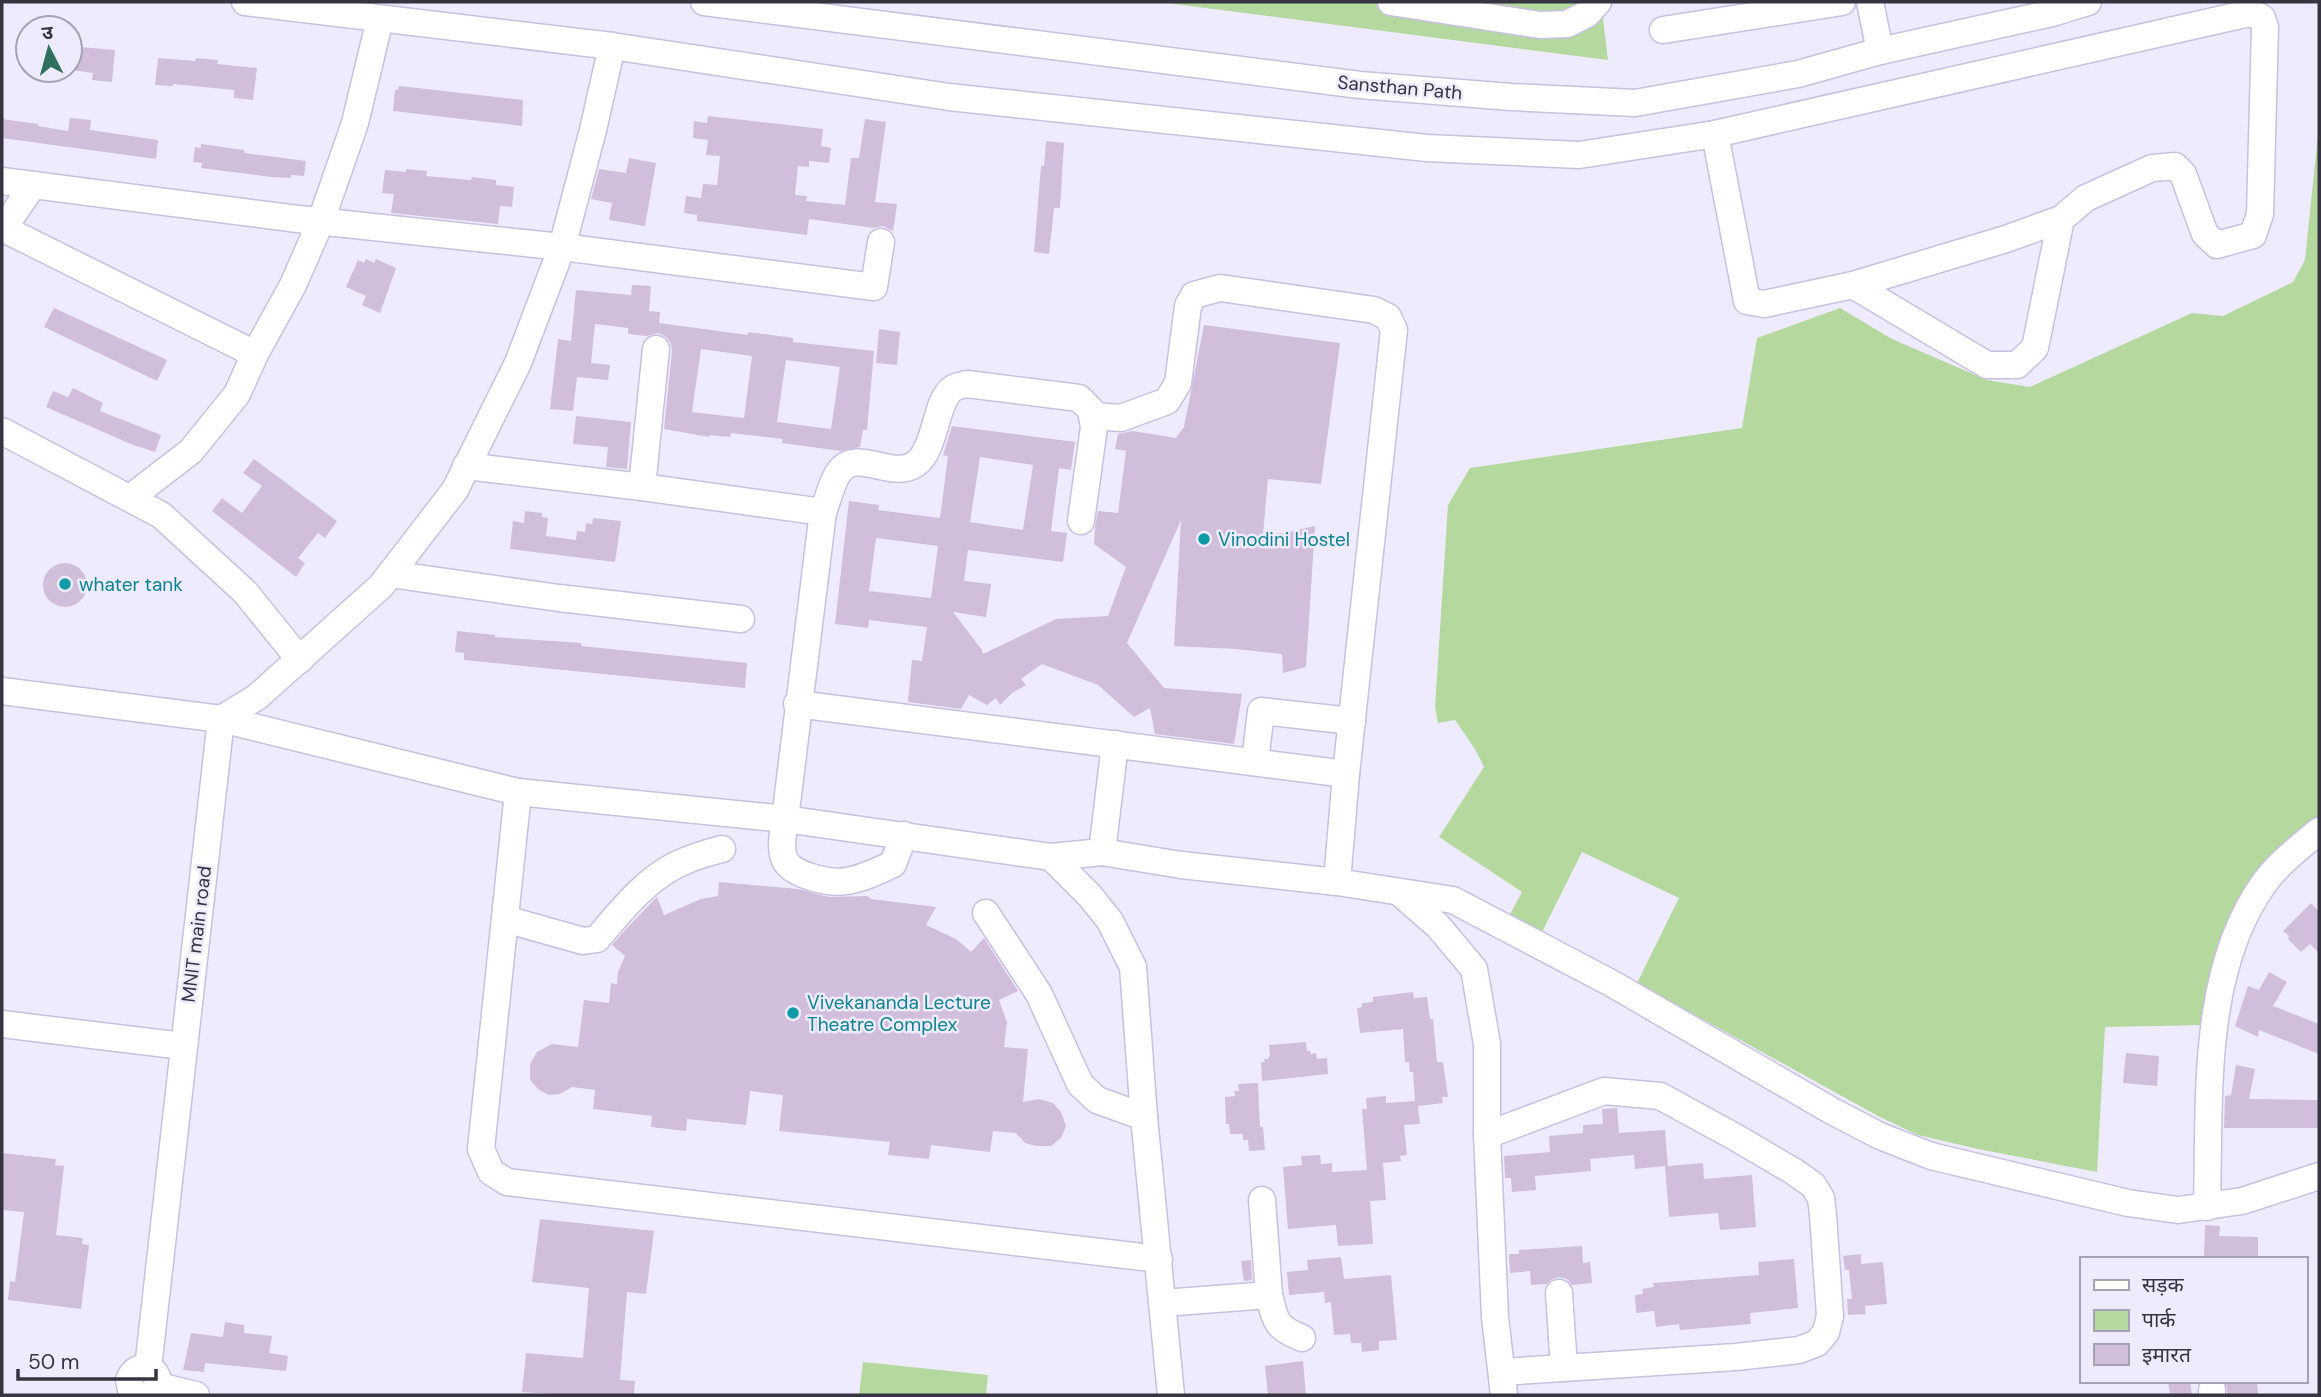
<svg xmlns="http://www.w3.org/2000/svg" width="2321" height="1397" viewBox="0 0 2321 1397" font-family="'DM Sans','Noto Sans Devanagari',sans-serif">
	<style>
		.green { fill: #b5d89f }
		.building { fill: #d0bedb; fill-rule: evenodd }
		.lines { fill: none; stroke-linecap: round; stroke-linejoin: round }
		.minor-casing { stroke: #c7c0e0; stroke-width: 29 }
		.minor { stroke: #fff; stroke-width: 26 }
		.culture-dot { fill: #0f9aa8; stroke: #efebff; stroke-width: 2.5 }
		.labels { text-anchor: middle; stroke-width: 5; stroke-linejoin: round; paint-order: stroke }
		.street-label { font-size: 19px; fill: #363440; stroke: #efebff }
		.culture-label { font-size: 19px; fill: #0d838f; stroke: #efebff; text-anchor: start }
	</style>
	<rect width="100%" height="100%" fill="#efebff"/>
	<g class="green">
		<path d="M1159,2H1601L1608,60Z"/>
		<path d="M2319,125V837L2282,866L2205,1025L2105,1027L2097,1172L1978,1149L1918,1135L1878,1116L1637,983L1679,898L1582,852L1539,938L1508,918L1522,892L1439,837L1484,767L1475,749L1455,720L1438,723L1435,707L1448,505L1470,468L1742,428L1757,338L1840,308L1892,339L1987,380L2030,387L2192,313L2223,316L2293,282L2305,260Z"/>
		<path d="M863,1362L988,1375L986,1395H859Z"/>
	</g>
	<g class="building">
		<path d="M70,46L115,50L112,82L92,80L93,73L72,70Z"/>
		<path d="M158,58L195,61L196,58L218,60L217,64L257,68L253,100L234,98V90L173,84V86L155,85Z"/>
		<path d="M399,86L523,100L522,126L393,111L395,90H398Z"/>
		<path d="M708,116L823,129L821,146L831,148L829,163L809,161V167L798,166L795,195L807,196L806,201L845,205L851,158H859L865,119L886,122L875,202L897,204L893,231L883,226L874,228L809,219L807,235L697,221V215L684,213L686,196L701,198L703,184L717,185L720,156L706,155L708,140L693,138L694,121L707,123Z"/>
		<path d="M70,118L91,120L90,130L158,140L156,159L2,138V119L38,124V126L68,131Z"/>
		<path d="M1046,141L1064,143L1060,208H1054L1049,254L1034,252L1041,166H1044Z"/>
		<path d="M201,144L244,150V153L306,161L304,176L291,175V178L271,177L201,168L202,163L193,162L195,147L201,148Z"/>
		<path d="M629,158L656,163L645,226L609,220L612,203L591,199L599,169L626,173Z"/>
		<path d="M406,169L427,171L426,176L471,180L472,177L496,180V185L514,187L512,207L500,206L498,224L391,213L394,194L382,193L385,170L406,172Z"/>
		<path d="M366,259L374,263L376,259L396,268L380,313L362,305L366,296L346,287L358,260L364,263Z"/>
		<path d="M632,285L651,286L649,311L660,312L659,323L748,335V332L793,338V342L874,351L867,430H863L860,447L841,451L782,443L783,439L731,433L730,437L710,435L709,437L664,429L672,351L671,343L666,337L658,333L647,336L628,334V328L595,324L591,363L610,365L608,380L577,377L573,411L550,409L558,339L571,341L576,290L631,295ZM701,349L752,356L744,418L692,412ZM786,360L840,367L831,429L777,422Z"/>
		<path d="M54,308L167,360L157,381L44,327Z"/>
		<path d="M1204,325L1340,343L1321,484L1268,479L1263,534L1284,533L1315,526L1306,667L1283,673L1282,654L1236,649L1174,646L1181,520L1127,643L1164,688L1242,694L1234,744L1155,734L1150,708L1134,717L1098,685L1042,664L1021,679L1026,685L1012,693L1000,705L996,698L987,705L969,695L961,709L908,702L912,660L922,661L927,627L869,620L868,628L835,624L849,501L879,505L878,510L940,518L948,456L943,455L952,426L1075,442L1071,470L1059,468L1051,531L1067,533L1063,562L968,550L964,581L991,584L986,617L953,612L982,650V653H985L1056,619L1108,616L1126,567L1094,544L1095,527L1098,511L1118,513L1126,451L1115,449L1118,434L1132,431L1176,438L1184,427ZM980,457L1033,465L1023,530L970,522ZM876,538L938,546L931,598L869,591Z"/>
		<path d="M879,329L900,332L897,365L876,363Z"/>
		<path d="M73,388L103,403L100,411L161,435L155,452L133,445L46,407L53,391L68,397Z"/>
		<path d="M576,416L631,422L627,469L606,467L608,447L573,444Z"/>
		<path d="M254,459L337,521L325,538L318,533L298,558L305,563L296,577L212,511L222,498L242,513L262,486L243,473Z"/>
		<path d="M525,511L542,513V517L548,518L546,536L576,540L577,531L585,532L586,523L592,524L593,518L621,521L615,562L510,549L513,521L524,523Z"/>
		<circle cx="65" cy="585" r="22"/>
		<path d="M457,631L495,635V637L581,643V646L747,663L745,688L464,660V653L455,652Z"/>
		<path d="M719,882L798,889L829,897L867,896L871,899L936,907L926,925L956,939L971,952L984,938L1018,991L999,1000L1007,1022L1004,1047L1028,1049L1023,1102L1039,1099L1053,1103L1061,1112L1066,1126L1061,1138L1051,1146H1036L1025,1143L1016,1133L993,1131L990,1152L931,1145L929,1159L888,1155L890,1142L779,1131L783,1095L750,1091L746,1125L687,1119L686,1131L651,1127L652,1116L593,1109L595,1090L572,1087L560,1094L549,1095L539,1090L530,1080V1064L537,1052L552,1044L578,1047L584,1000L609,1003L611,983L617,984L618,972L625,956L612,945L626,929L657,897L664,915L701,899L718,896Z"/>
		<path d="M2311,903L2319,912V953L2310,944L2301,952L2288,939L2289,936L2283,931Z"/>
		<path d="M2269,972L2287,982L2273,1006L2319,1024V1054L2259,1030L2258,1037L2235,1026L2248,986L2259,990Z"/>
		<path d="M1413,992L1414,998L1427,997L1430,1019H1433L1437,1062H1443L1448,1097H1442L1443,1103L1418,1106L1420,1124L1404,1125L1407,1155L1400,1156L1401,1161L1383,1163L1386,1200L1370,1201L1373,1244L1338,1246L1336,1225L1288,1229L1283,1167L1302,1165L1301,1156L1320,1155L1321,1164L1332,1163V1172L1367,1170L1362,1109H1367L1366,1098L1386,1096V1103L1415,1101L1413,1072H1410L1409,1062H1405L1403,1029L1360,1033L1357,1008L1362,1007V1003L1373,1002V997Z"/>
		<path d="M1306,1042L1307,1051H1310L1311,1054L1316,1053L1317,1059L1327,1058L1328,1074L1262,1081L1261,1062H1265L1264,1059H1268L1270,1055L1269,1045Z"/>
		<path d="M2126,1053L2159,1056L2157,1086L2123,1083Z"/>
		<path d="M2236,1065L2255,1069L2249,1099L2319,1100V1128H2224L2225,1096L2231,1095Z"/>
		<path d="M1258,1083L1260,1127H1263L1265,1150L1249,1151L1248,1140H1243V1134H1230L1229,1124H1226L1225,1097L1235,1096L1234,1091H1239L1238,1084Z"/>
		<path d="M1617,1108L1619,1133L1665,1130L1668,1166L1703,1163L1704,1179L1752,1175L1756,1227L1720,1230L1718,1213L1669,1217L1665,1166L1635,1169L1634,1155L1590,1159L1591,1171L1535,1176L1536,1190L1512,1192L1511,1178H1505L1504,1156L1550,1152L1549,1136L1583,1133V1125L1603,1124L1602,1109Z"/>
		<path d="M2,1153L56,1159L55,1165L64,1166L56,1235L83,1238L82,1244L89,1245L81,1309L8,1300L10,1281L15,1282L24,1212L2,1210Z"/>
		<path d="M540,1219L654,1231L646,1294L627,1292L620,1380L635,1381L634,1395H566L522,1392L526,1353L583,1358L589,1288L532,1282Z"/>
		<path d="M2205,1225L2220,1226L2219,1236L2258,1237V1259H2204Z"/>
		<path d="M1582,1246L1583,1263L1590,1262L1592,1283L1572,1285L1567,1279L1559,1277L1551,1280L1547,1284L1531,1285L1530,1271L1510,1273L1509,1254H1519V1250Z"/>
		<path d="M1861,1254V1264L1883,1262L1887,1304L1865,1306L1866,1314L1848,1315L1847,1299H1852L1849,1270H1845L1843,1256Z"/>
		<path d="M1341,1257L1344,1279L1391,1275L1397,1340L1379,1341V1350L1362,1352L1361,1343H1351L1350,1334L1334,1335L1331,1302L1325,1303L1324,1292L1289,1295L1287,1272L1308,1270L1307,1260Z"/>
		<path d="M1794,1259L1798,1308L1750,1313L1751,1324L1680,1330L1679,1324L1656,1327L1654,1311L1636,1313L1635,1295L1643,1294L1642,1289L1654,1287L1653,1283L1759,1275L1758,1262Z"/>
		<path d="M1251,1260L1252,1280L1244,1281L1241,1261Z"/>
		<path d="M225,1322L244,1325V1333L272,1336L269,1353L288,1356L286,1371L205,1363L204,1372L183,1370L191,1333L223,1337Z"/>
		<path d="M1303,1361L1306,1395H1268L1265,1366Z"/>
		<path d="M2168,1381H2190L2192,1395H2170Z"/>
		<path d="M2225,1381H2257L2258,1395H2228Z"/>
	</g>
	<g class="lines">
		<g class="minor-casing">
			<g id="minor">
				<path d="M245,2L612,46L949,97L1427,148L1579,155L1715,134L2245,14H2255L2262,18L2265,27L2260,214L2253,235L2217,245L2205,234L2183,174L2175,166L2152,168L2086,198L2061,219"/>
				<path d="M704,2L1360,85L1511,97L1635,103L1798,74L1880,51L2052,13L2088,2"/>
				<path d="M1391,2L1540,25L1567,24L1587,14L1598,2"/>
				<path d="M1870,2L1880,51"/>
				<path d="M1663,30L1842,2"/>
				<path d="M1715,134L1747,301L1764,304L1853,285L1987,365H2017L2035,348L2061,219L2006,239L1853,285"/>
				<path d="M2,181L298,219L562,247L874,287L881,242"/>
				<path d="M2,228L255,354"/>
				<path d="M3,229L33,185"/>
				<path d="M1092,416L1121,418L1167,401L1178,383L1188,306L1194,295L1220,288L1374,310L1388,317L1394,330L1346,774L1337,882"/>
				<path d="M2,431L161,515L245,592L300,660"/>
				<path d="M466,466L642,487L823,512"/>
				<path d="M642,487L656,349"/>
				<path d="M130,498L191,451L237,394L255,354L293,285L321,221L355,123L380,19"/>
				<path d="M390,574L559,598L741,619"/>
				<path d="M2,691L221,719L518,792L785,819L1051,857L1102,852L1181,865L1337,882L1453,900L1611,983L1832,1111L1880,1136L1931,1156L2128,1203L2178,1210L2242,1201L2319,1176"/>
				<path d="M797,704L1346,774"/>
				<path d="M221,719L257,697L381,586L455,490L518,363L562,247L593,130L612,46"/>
				<path d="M1255,762L1261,711L1352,721"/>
				<path d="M518,792L481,1149L491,1172L507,1182L1159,1259"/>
				<path d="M904,835L893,864C878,871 862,879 846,881C831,884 795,876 786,862C779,851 783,832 785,819L823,512C828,500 831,483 839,472C858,446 896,484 919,461C936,444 936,401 952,389C956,386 962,385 967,384L1079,398L1091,410L1094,427L1081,521"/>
				<path d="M1102,852L1115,744"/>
				<path d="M1051,857L1090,896L1110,921L1133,967L1144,1117L1171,1395"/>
				<path d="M1400,893L1438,926L1474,969L1487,1044V1135L1495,1317L1504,1395"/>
				<path d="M986,913L1039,994L1080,1084L1097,1100L1144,1117"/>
				<path d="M505,919L583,941L597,939C619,913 644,881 676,865C690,858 706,853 722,849"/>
				<path d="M2,1024L183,1046"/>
				<path d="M1487,1135L1604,1091L1660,1096L1735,1137L1793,1171L1813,1185L1821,1198L1823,1215L1830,1316L1826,1332L1817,1343L1799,1350L1736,1357L1502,1372"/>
				<path d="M1262,1200L1269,1295"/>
				<path d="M2207,1207C2210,1102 2200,971 2265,882C2279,863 2301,846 2319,831"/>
				<path d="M1559,1293L1564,1368"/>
				<path d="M1163,1303L1269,1295C1276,1322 1275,1327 1302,1338"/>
				<path d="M148,1368L221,719"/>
				<path d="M158,1386L196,1395"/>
				<path d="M2212,1390V1395"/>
				<path d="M138,1395L131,1390L129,1380C136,1361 160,1365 158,1386L151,1395"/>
			</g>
		</g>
		<use href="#minor" class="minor"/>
	</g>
	<g class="culture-dot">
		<circle cx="1204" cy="539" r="7"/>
		<circle cx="65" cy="584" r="7"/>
		<circle cx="793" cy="1013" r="7"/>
	</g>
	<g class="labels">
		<g class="street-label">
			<text transform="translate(1400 87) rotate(5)" y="7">Sansthan Path</text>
			<text transform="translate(196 934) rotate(-83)" y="7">MNIT main road</text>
		</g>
		<g class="culture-label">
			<text x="1218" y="546">Vinodini Hostel</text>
			<text x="79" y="591">whater tank</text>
			<text x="807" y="1009">Vivekananda Lecture<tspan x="807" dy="22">Theatre Complex</tspan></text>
		</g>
	</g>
	<rect width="2321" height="1397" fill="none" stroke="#363440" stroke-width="7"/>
	<rect x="2080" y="1257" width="228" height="126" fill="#efebff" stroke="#a5a2b3" stroke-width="2"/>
	<rect x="2094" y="1280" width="35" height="10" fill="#ffffff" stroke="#a5a2b3" stroke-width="2"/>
	<text x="2142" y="1292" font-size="21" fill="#363440">सड़क</text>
	<rect x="2094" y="1310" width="35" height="21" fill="#b5d89f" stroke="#a5a2b3" stroke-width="2"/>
	<text x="2142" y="1327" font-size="21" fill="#363440">पार्क</text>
	<rect x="2094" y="1344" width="35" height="21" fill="#d0bedb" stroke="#a5a2b3" stroke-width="2"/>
	<text x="2142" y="1362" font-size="21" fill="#363440">इमारत</text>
	<g transform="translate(49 49) rotate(354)"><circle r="33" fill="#efebff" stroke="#a5a2b3" stroke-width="2"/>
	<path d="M0-5L12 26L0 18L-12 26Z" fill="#2e6f5e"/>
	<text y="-10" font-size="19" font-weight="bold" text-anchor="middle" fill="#363440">उ</text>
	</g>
	<path d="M18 1369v10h138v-10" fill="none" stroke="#363440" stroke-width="3.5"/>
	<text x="28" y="1369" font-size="21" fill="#363440" stroke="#efebff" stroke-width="5" paint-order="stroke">50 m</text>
</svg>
